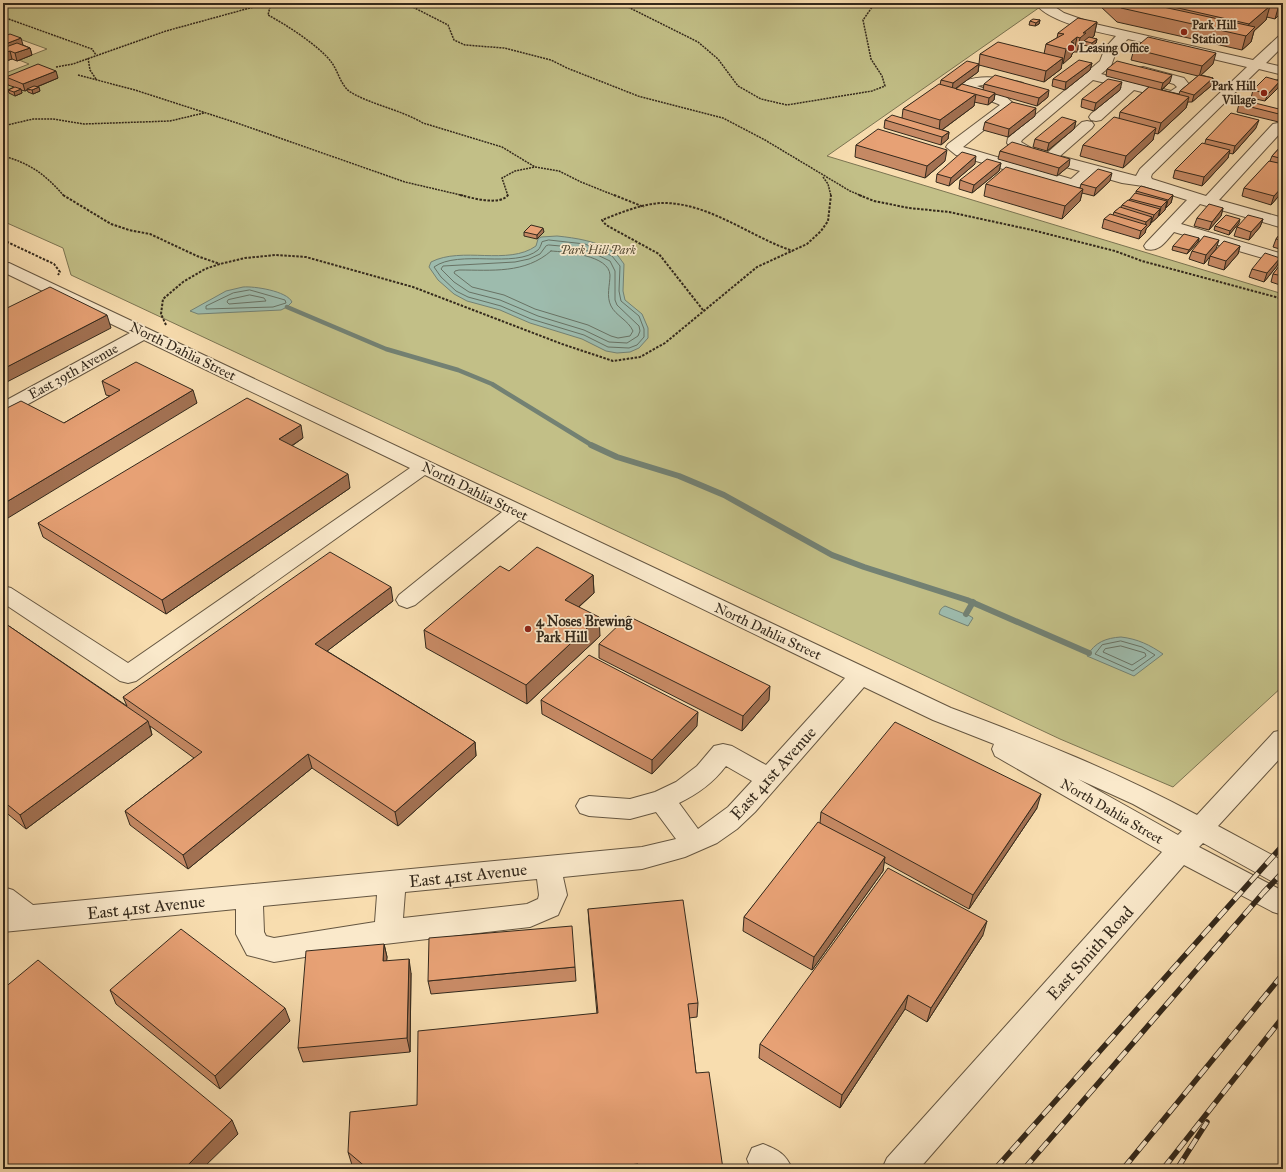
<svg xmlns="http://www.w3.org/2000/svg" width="1286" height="1172" viewBox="0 0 1286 1172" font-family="'IM FELL Great Primer',serif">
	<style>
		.green { fill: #c2bf87; stroke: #7b7452 }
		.water { fill: #9dbbad; stroke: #738173 }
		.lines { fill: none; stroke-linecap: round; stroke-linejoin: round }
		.shore { stroke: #687264; stroke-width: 1 }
		.stream-far1 { stroke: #738173; stroke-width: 4.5 }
		.stream { stroke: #738173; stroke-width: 6 }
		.minor-casing { stroke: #655641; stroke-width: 2 }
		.path-far1 { stroke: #34291c; stroke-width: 1.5; stroke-dasharray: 2 1; stroke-linecap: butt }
		.path { stroke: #34291c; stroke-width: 2; stroke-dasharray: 2.5 1.5; stroke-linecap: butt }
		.minor { fill: #fae9cb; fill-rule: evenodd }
		.rail-casing { stroke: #34291c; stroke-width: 5.5 }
		.rail { stroke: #fae9cb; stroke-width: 4; stroke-dasharray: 12; stroke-linecap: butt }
		.wall { fill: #c78a65; stroke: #34291c }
		.shaded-wall { fill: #a27152; stroke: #34291c }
		.building { fill: #e7a175; stroke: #34291c }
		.poi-dot { fill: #8f2418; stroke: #fae9cb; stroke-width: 1.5 }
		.labels { text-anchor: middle; stroke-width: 3.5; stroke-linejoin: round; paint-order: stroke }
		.far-poi-label { font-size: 12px; font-weight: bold; fill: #34291c; stroke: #fae9cb; text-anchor: start }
		.far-park-label { font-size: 12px; font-style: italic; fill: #584e37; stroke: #fae9cb }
		.street-label { font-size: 14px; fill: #34291c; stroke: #fae9cb }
		.poi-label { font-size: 14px; font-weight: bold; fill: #34291c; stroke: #fae9cb; text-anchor: start }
		.near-street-label { font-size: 17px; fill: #34291c; stroke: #fae9cb }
	</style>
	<rect width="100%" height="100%" fill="#f8ddaf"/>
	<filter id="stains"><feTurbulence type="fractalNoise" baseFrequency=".005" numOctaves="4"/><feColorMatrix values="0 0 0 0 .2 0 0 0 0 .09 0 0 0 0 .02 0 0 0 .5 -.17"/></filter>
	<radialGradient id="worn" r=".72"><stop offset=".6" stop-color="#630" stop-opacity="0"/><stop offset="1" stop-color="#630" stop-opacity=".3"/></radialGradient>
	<path class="green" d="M3,3H1036L1040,7L827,156L1283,294V686L1173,787L1060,739L71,275L63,248L7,223H3V74L29,64L19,60L47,49L3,33Z"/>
	<g class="water">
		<path d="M557,236C576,238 597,241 614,252C618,255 621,260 624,264L623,291L625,300L642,314L648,328V338L639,348L630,352L617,353L606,351L582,339L530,323L500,310L467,301L454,294L438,280L429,267L431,262C462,246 508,266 536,246L538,239L541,237Z"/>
		<path d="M243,287C254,286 287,291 292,302L287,307L281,310L198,314L190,311L226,291Z"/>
		<path d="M945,606L970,616L973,618L968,626L943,616L939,614C940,610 941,608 945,606Z"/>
		<path d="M1121,637C1138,639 1150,645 1163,654L1134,676L1087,656C1095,642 1106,638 1121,637Z"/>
	</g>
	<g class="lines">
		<g class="shore">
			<path d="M549,240L585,244L612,256L620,266L619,291L621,301L639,316L644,329V337L637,345L629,348L608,347L584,335L531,319L501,306L468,297L456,291L441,277L434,267C459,249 515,269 538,250C540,248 541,245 542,242Z"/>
			<path d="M549,245L572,247L589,251L610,261L615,271V300L617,305L639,326L640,331L638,336L627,343L609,342L584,330L538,316L500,300L469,292L454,282L441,269L443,266L515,262L529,259L540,254L546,246Z"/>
			<path d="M551,251C566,252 609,255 610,275C610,285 606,296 611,306C616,316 628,320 633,331L630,336L618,338L611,336L588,325L535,309L504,295L472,287L454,273L455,271L459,270C492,270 525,274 551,251Z"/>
			<path d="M250,290L285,300L286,303L273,307L206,309V306L233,293Z"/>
			<path d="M250,295L264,298L266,301L229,304L227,302L228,300Z"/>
			<path d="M1121,641L1142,647L1155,655L1133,671L1095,654L1102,645Z"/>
			<path d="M1121,646L1145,653L1146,656L1132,665L1103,652L1105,649Z"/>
		</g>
		<path class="stream-far1" d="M287,307L386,349L458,370L492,384L593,446"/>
		<g class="stream">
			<path d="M591,445L617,457L679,476L724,495L832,555L864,567L967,600L1089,653"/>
			<path d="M966,614L973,602"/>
		</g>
		<g class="minor-casing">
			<g id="minor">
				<path d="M1035,3H1049L1064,13L1095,24L1253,60L1279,36L1283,35V46L1266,63L1283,67V75L1259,69L1152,174L1151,177L1152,179L1206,196L1273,124L1278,123L1283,124V130L1219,200L1283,218V228L1200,204L1181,224L1283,254V264L1174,232C1166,241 1159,253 1146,249L1144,246L1146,243L1187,200L1143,186L1122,183L1094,175L1079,188L1074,190L956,155L946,147L948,144L1000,105C988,98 967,98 962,84L964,81C985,74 1002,78 1023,83L1025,86L1023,89C1010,92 993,82 977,86L1005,96L1015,105L963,147L1071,179L1080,171L1023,155L1014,151L1007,143L1008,138L1100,61L1105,48L1116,36C1094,31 1048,22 1035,3ZM1128,39L1247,67L1140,169L1136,176L1060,156L1092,128L1094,125L1092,122L1087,121L1082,122L1047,153L1033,149L1021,142L1022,140L1093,80L1122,87L1091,114L1089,117L1091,120L1096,121L1101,120L1134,90L1174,100C1181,98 1187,93 1191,87L1184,78L1143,67L1138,68L1136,71L1138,74L1174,84L1177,87L1171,91L1101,74L1111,66L1117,49Z"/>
				<path d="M9,263L951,708C1035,739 1117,772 1197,815L1274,732L1283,730V755L1218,826L1283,861V885L1273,882L1203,843L1199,847L1283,891V915L1273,912L1184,865L919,1169H882L887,1158L1162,852L995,756L992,749L994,744L933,720L864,687L755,812L737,829L717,843L685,857L642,869L563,877L567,895L558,915L530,927L385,944L274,962L247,955L236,934V909L3,932V887L13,890L33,905L642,847L676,839L656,812L630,819L589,816L580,813L576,806L580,799L589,796L630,799L655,792L676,782L697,766L714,746L723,744L732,746L766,765L845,678L519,520L415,605L407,608L399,605L396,600L399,595L502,512L425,475L136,681L128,683L120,681L3,603V586L11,588L128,663L410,468L144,340L10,414L3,416V402L130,333L3,272V264ZM726,766L752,781L728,807L698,829L679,803C698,794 713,783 726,766ZM1078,779L1133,804L1182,831L1178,835ZM537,879L539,895L538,899L527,904L403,918L405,892ZM377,895L375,922L274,938L266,936L264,932L263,906Z"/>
				<path d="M763,1144C778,1150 786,1154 792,1169H751L747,1159L752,1148Z"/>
			</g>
		</g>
		<g class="path-far1">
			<path d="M275,3L270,7L268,15C285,24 321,47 332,63C339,73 341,87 352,93C373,105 401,110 423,123L502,147L535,167L559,171L581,182L616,196"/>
			<path d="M405,3L448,25L454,40L465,45L504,48L551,60L567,68L638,96L723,118L765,140L850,191L862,196"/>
			<path d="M620,3L698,42L718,59L738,86L761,99L787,105L872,91L885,86L882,76L871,59L863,20L875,3"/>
			<path d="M3,17L92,49L96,55"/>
			<path d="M88,58L90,70L96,79"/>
			<path d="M56,67L73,64L166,31L268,3"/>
			<path d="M78,75L135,90L237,123L405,182L465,196"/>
			<path d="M3,126L33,119H53L84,124L170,121L204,113"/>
			<path d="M3,156C30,163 46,175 64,196"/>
			<path d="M823,177L828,184L831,196"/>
			<path d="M508,196L502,178L515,171L535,167"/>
		</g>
		<g class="path">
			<path d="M63,195L111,224L129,230L150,234L197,256L220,264"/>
			<path d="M460,195C472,198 500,206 508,195"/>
			<path d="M614,195L644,207"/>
			<path d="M859,195L874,201L909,208L949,212L1032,230L1115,251L1142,261L1283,299"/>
			<path d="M3,240L54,264L60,272L58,275"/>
			<path d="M703,310L659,254L606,225L602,220C620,213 641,204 661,203C709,202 750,237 793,251"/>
			<path d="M166,325L161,314L163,299L183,282L205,269L220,264L245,258L276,255L306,257L413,287L562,344L613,361L640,357L665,343L757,267L807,244L821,231L828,221L831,195"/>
		</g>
		<use href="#minor" class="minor"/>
		<g class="rail-casing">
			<g id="rail">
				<path d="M995,1169L1283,845"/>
				<path d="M1024,1169L1263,893L1283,872"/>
				<path d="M1123,1169L1283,974"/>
				<path d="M1163,1169L1283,1017"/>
				<path d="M1177,1169L1207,1122"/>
			</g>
		</g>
		<use href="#rail" class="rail"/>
	</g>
	<g class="wall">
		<path d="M1101,3H1283V11L1275,19L1267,17L1266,20L1254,31L1251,42L1242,50L1117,22L1100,6Z"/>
		<path d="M1040,20L1039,24L1035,26L1029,25L1030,21Z"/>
		<path d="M1097,22L1094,36L1092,38L1097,39L1096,43L1091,47L1084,45L1083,48L1077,52H1074L1072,54L1071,57L1062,63L1061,69L1044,82L979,65L978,72L955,89L983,90L984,84L1048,97L1037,106L995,94L994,100L988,105L974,102V106L942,130L949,132L948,139L941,145L884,128L885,120L902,118L903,109L940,85L941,80L979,64L980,54H1044L1046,44L1057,38L1058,33Z"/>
		<path d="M3,33L5,36L23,45L30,48L32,55L17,61L12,59L6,61L3,59Z"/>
		<path d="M1134,49L1213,64L1201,75L1213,78L1211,86L1192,102H1188L1186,108L1158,134L1154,133L1153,140L1123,168L1080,156L1083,145L1119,119L1120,112L1149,87L1106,76L1107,69L1170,82L1162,90L1179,94L1180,91L1198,76L1131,60Z"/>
		<path d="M1092,63L1090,70L1065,90L1052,86L1053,79Z"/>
		<path d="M6,77L58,78L37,87L40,91L33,94L28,92L27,90L25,91L21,90L22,93L15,96L9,93L8,90L14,87L8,85Z"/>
		<path d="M1277,80H1283V87H1278L1265,101L1251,98L1253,90Z"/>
		<path d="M1120,90L1094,111L1081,107L1082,99Z"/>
		<path d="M1239,104L1283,110V123L1237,112Z"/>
		<path d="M1035,116L1008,137L983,130L985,122Z"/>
		<path d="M1076,121L1074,129L1047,151L1033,147L1035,139Z"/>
		<path d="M1256,128L1233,154L1229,153L1228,158L1202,186L1173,178L1175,170L1205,143L1206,139Z"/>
		<path d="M1283,144V191L1271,205L1242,196L1244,188L1270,161L1272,156Z"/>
		<path d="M856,145L945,161L925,178L855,157Z"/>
		<path d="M1000,151L1069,166L1057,176L998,159Z"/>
		<path d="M1001,163L999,171L972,193L959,189L960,180Z"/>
		<path d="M975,164L949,186L936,182L937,174Z"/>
		<path d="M1110,181L1094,196L1082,193L1080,201L1062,219L984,196L986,184L1080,188L1081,184Z"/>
		<path d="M1136,191L1173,195L1171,203L1166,208H1165V210L1159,216L1158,215V217L1151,223L1150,225L1146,229L1145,233L1139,239L1102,228L1104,219L1113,215L1114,212L1121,207L1122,205L1129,200L1136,193Z"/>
		<path d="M1223,208L1221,216L1209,230L1194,226L1197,218Z"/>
		<path d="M1263,219L1260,227L1249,240L1234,236L1237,227Z"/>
		<path d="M1239,223L1229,235L1214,230L1215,226Z"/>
		<path d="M1283,230V250L1273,247L1276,239Z"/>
		<path d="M524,232H544L537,239L524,236Z"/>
		<path d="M1199,238L1198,242L1187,254L1172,250L1173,246Z"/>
		<path d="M1240,246L1238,254L1224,270L1208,265L1210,256Z"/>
		<path d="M1216,249L1204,264L1189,259L1192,251Z"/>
		<path d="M1280,258L1277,266L1264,282L1249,277L1252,269Z"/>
		<path d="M1283,261V286L1271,282L1273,274Z"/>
		<path d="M102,381L197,403L64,423L110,396L106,395Z"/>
		<path d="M303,438L292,446L350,488L166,614L43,537L38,523Z"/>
		<path d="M509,571L593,575L594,593L579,607L600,636L527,704L426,648L424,630Z"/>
		<path d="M393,601L327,651L475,742L476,756L398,826L312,768L188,869L130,825L125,811L194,758L150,726L152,735L26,829L3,810V622L127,706L123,697Z"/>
		<path d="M599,644L769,700L742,731L599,658Z"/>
		<path d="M541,700L697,726L652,774L542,714Z"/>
		<path d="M1037,808L969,909L884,862L883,871L812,970L743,931L744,917L820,823L821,812Z"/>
		<path d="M588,909L698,1003L697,1017L689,1018L696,1073L723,1169H356L352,1165L348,1152L417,1105L597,1014L589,923Z"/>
		<path d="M983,935L927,1022L905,1009L840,1108L759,1058L760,1044Z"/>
		<path d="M384,944L387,957L386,961L411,973L410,1052L303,1062L298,1048Z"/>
		<path d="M575,967L576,981L431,994L428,981Z"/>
		<path d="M110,990L290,1021L220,1089L116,1004Z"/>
	</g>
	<g class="shaded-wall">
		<path d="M1281,3H1283V11L1275,19L1279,5Z"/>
		<path d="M1270,6L1266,20L1254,31L1251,42L1242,50L1249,24Z"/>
		<path d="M1040,20L1039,24L1035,26L1036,23Z"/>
		<path d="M1097,22L1094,36L1087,42L1084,41L1083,48L1077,52L1080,38L1083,33Z"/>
		<path d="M1077,37L1074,52L1072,54L1071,57L1063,64L1066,49L1071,42Z"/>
		<path d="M21,38L23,45L3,53V45Z"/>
		<path d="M1097,39L1096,43L1091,47L1092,43Z"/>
		<path d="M30,48L32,55L17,61L15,53Z"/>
		<path d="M10,51L12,59L6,61L4,53Z"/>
		<path d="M1216,53L1213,64L1199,77L1202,66Z"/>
		<path d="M1063,58L1061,69L1044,82L1046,71Z"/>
		<path d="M1092,63L1090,70L1065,90L1066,82Z"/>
		<path d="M979,64L978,72L952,91L953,83Z"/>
		<path d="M56,71L58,78L29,90L27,89V90L25,91L23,84Z"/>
		<path d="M1172,75L1170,82L1161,90L1163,83Z"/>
		<path d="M1213,78L1211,86L1192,102L1194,95Z"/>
		<path d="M1280,81L1278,88L1265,101L1268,94Z"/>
		<path d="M1122,82L1120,90L1094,111L1096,103Z"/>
		<path d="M39,87L40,91L33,94L32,90Z"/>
		<path d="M21,89L22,93L15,96L14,92Z"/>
		<path d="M1049,90L1048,97L1037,106L1039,98Z"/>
		<path d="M995,93L994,100L988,105L989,98Z"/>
		<path d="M976,94L974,106L939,132L940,120Z"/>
		<path d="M1189,97L1186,108L1158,134L1161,123Z"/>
		<path d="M1036,108L1035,116L1008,137L1009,129Z"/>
		<path d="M1259,120L1256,128L1233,154L1235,146Z"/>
		<path d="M1076,121L1074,129L1047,151L1049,143Z"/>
		<path d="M1156,128L1153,140L1123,168L1126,156Z"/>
		<path d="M949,132L948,139L941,145L942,137Z"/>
		<path d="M947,150L945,161L925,178L927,166Z"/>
		<path d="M1230,150L1228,158L1202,186L1204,177Z"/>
		<path d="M976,156L975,164L949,186L951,178Z"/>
		<path d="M1070,159L1069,166L1057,176L1059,168Z"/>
		<path d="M1001,163L999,171L972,193L974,185Z"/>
		<path d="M1112,173L1110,181L1094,196L1096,188Z"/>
		<path d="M1283,186V191L1271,205L1274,196Z"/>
		<path d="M1083,189L1080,201L1062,219L1065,206Z"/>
		<path d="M1173,195L1171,203L1166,208L1168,200Z"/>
		<path d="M1167,201L1165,210L1159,216L1161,207Z"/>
		<path d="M1223,208L1221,216L1209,230L1212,222Z"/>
		<path d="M1160,209L1158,217L1151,223L1154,215Z"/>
		<path d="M1152,217L1150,225L1146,229L1145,233L1139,239L1141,231L1145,227L1146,222Z"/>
		<path d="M1240,219L1239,223L1229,235L1230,231Z"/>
		<path d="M1263,219L1260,227L1249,240L1251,232Z"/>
		<path d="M543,228L544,232L537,239V235Z"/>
		<path d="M1199,238L1198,242L1187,254L1189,250Z"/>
		<path d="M1219,240L1216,249L1204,264L1206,255Z"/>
		<path d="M1240,246L1238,254L1224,270L1226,261Z"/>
		<path d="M1280,258L1277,266L1264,282L1267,273Z"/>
		<path d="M107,315L111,328L3,384V369Z"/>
		<path d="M193,390L197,403L3,521V504Z"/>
		<path d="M301,425L303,438L282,452L279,439Z"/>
		<path d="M348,474L350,488L166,614L162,600Z"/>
		<path d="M593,575L594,593L566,618L565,600Z"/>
		<path d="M391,587L393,601L318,658L315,644Z"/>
		<path d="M599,617L600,636L527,704L526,685Z"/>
		<path d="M770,686L769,700L742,731L743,716Z"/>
		<path d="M698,712L697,726L652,774V760Z"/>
		<path d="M148,721L152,735L26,829L20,815Z"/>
		<path d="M475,742L476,756L398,826L395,812Z"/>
		<path d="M308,754L312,768L188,869L183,855Z"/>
		<path d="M1041,794L1037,808L969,909L973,895Z"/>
		<path d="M885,857L883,871L812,970L814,957Z"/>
		<path d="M987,921L983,935L927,1022L931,1008Z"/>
		<path d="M384,944L387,957L386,975L383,961Z"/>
		<path d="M409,959L411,973L410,1052L407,1038Z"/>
		<path d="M908,995L905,1009L840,1108L842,1095Z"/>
		<path d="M285,1008L290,1021L220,1089L215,1076Z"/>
		<path d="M232,1120L238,1134L202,1169H184Z"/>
	</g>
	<g class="building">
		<path d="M1115,3H1145L1255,27L1246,36L1121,8Z"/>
		<path d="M1156,3H1256L1270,6L1249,24Z"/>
		<path d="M1269,3H1281L1279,5Z"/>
		<path d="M1078,18L1097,22L1083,33H1086L1080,38L1077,37L1071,42L1074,43L1066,49L1046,44L1064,34L1058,33Z"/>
		<path d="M1033,19L1040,20L1036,23L1030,21Z"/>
		<path d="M10,34L21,38L3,45V37Z"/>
		<path d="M1089,37L1097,39L1092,43L1084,41Z"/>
		<path d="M1148,37L1216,53L1202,66L1134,49Z"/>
		<path d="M998,42L1063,58L1046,71L980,54Z"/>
		<path d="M17,43L30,48L15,53L10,51L4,53H3V48Z"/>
		<path d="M1079,60L1092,63L1066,82L1053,79Z"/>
		<path d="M967,61L979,64L953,83L941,80Z"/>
		<path d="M1117,61L1172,75L1163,83L1107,69Z"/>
		<path d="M38,64L56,71L23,84L6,77Z"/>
		<path d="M995,75L1049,90L1039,98L984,84Z"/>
		<path d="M1199,75L1213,78L1194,95L1180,91Z"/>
		<path d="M1266,77L1280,81L1268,94L1253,90Z"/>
		<path d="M1108,79L1122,82L1096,103L1082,99Z"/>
		<path d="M1282,79L1283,80V83L1279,84L1280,81L1277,80Z"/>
		<path d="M939,84L976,94L940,120L903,109Z"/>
		<path d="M962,84L995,93L989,98L956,89Z"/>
		<path d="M34,86L39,87L32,90L27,89Z"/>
		<path d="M15,87L21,89L14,92L8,90Z"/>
		<path d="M1149,87L1189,97L1161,123L1120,112Z"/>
		<path d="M1243,100L1283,110V115L1239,104Z"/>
		<path d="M1012,102L1036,108L1009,129L985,122Z"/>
		<path d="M1231,113L1259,120L1235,146L1206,139Z"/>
		<path d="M892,115L949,132L942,137L885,120Z"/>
		<path d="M1062,117L1076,121L1049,143L1035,139Z"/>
		<path d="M1114,117L1156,128L1126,156L1083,145Z"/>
		<path d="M878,129L947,150L927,166L856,145Z"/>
		<path d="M1012,142L1070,159L1059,168L1000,151Z"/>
		<path d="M1202,143L1230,150L1204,177L1175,170Z"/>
		<path d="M1283,144V159L1272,156Z"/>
		<path d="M962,152L976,156L951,178L937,174Z"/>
		<path d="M987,159L1001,163L974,185L960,180Z"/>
		<path d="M1269,161L1283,164V186L1274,196L1244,188Z"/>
		<path d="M1006,167L1083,189L1065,206L986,184Z"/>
		<path d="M1098,169L1112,173L1096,188L1081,184Z"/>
		<path d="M1141,186L1173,195L1168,200L1136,191Z"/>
		<path d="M1135,193L1167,201L1161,207L1130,199Z"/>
		<path d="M1128,200L1160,209L1154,215L1122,205Z"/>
		<path d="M1209,204L1223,208L1212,222L1197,218Z"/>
		<path d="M1120,207L1152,217L1146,222L1114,212Z"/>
		<path d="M1110,214L1147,225L1141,231L1104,219Z"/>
		<path d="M1226,215L1240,219L1230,231L1215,226Z"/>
		<path d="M1248,215L1263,219L1251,232L1237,227Z"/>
		<path d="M531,225L543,228L537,235L524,232Z"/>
		<path d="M1283,230V241L1276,239Z"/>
		<path d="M1184,234L1199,238L1189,250L1173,246Z"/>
		<path d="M1204,236L1219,240L1206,255L1192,251Z"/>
		<path d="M1224,241L1240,246L1226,261L1210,256Z"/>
		<path d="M1265,253L1280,258L1267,273L1252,269Z"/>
		<path d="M1283,261V276L1273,274Z"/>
		<path d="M50,287L107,315L3,369V310Z"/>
		<path d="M136,362L193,390L3,504V410L21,401L64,423L120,390L102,381Z"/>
		<path d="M247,398L301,425L279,439L348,474L162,600L38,523Z"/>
		<path d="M537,547L593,575L565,600L599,617L526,685L424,630L500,566L509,571Z"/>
		<path d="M330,552L391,587L315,644L475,742L395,812L308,754L183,855L125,811L202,752L123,697Z"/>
		<path d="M628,616L770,686L743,716L599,644Z"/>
		<path d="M3,622L148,721L20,815L3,801Z"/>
		<path d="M589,655L698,712L652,760L541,700Z"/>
		<path d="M895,722L1041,794L973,895L821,812Z"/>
		<path d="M818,822L885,857L814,957L744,917Z"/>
		<path d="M888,868L987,921L931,1008L908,995L842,1095L760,1044Z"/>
		<path d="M683,900L698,1003L688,1004L696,1073L709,1072L723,1169H638V1164L593,1169H412V1168L405,1169H368L348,1152L350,1112L417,1105L418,1031L598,1013L588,909Z"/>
		<path d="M572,926L575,967L428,981L429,938Z"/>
		<path d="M181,929L285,1008L215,1076L110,990Z"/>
		<path d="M384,944L383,961L409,959L407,1038L298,1048L306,951Z"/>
		<path d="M38,960L232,1120L184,1169H3V989Z"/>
	</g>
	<g class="poi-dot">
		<circle cx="1184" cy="32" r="4"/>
		<circle cx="1071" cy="48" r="4"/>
		<circle cx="1264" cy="93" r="4"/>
		<circle cx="528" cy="629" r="4"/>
	</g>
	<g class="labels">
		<g class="far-poi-label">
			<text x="1192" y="29">Park Hill<tspan x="1192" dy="14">Station</tspan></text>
			<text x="1079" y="52">Leasing Office</text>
			<text x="1256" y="90" text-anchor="end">Park Hill<tspan x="1256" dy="14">Village</tspan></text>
		</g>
		<g class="far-park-label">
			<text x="598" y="254">Park Hill Park</text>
		</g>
		<g class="street-label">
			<text transform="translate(183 351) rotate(26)" y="5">North Dahlia Street</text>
			<text transform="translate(73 371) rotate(-29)" y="5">East 39th Avenue</text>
			<text transform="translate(475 491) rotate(26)" y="5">North Dahlia Street</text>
			<text transform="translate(768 631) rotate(25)" y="5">North Dahlia Street</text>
			<text transform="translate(1112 811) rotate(30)" y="5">North Dahlia Street</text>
		</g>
		<g class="poi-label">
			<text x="536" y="626">4 Noses Brewing<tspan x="536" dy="16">Park Hill</tspan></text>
		</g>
		<g class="near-street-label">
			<text transform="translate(773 773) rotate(-48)" y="6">East 41st Avenue</text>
			<text transform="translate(468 875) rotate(-6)" y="6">East 41st Avenue</text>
			<text transform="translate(146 907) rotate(-6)" y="6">East 41st Avenue</text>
			<text transform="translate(1090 953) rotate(-48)" y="6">East Smith Road</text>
		</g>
	</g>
	<rect width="1286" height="1172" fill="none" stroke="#f8ddaf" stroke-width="16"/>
	<rect x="4" y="4" width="1278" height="1164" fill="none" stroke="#34291c" stroke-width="2"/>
	<rect x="8" y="8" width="1270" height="1156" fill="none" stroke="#34291c"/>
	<rect width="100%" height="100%" filter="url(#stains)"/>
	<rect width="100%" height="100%" fill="url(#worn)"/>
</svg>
